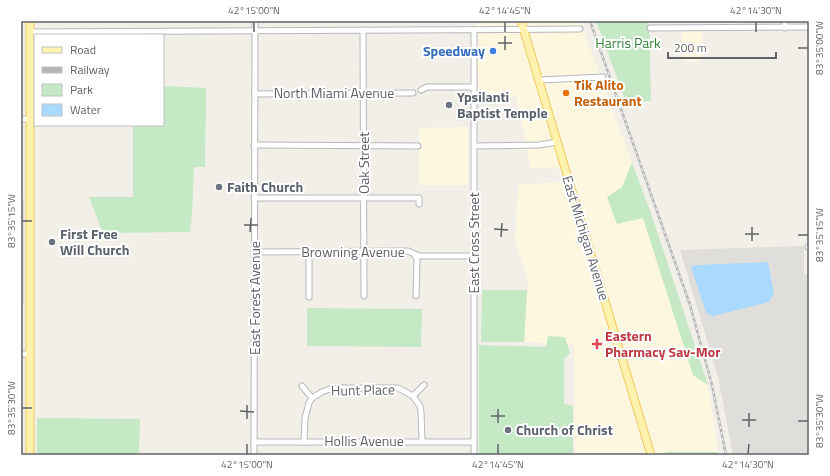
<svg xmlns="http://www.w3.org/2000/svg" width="830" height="476" viewBox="0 0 830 476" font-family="'Titillium Web',sans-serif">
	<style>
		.commercial { fill: #fef7e0 }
		.industrial { fill: #e0deda }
		.education { fill: #e1ded6 }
		.green { fill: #c5e8c5 }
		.water { fill: #aadaff }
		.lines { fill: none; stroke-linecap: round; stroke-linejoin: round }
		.minor-casing { stroke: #b5b8bc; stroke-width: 7 }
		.major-casing { stroke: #f2c960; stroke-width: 9 }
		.minor { stroke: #fff; stroke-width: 5 }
		.major { stroke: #fff2af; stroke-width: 7 }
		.rail-casing { stroke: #b6b7b8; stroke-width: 2.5 }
		.rail { stroke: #fff; stroke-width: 1; stroke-dasharray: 3; stroke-linecap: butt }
		.ticks { fill: none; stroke: #5f6368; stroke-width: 1.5 }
		.shop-dot { fill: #3f7fe0; stroke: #fff; stroke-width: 1.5 }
		.food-dot { fill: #e8710a; stroke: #fff; stroke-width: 1.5 }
		.worship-dot { fill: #6b7280; stroke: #fff; stroke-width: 1.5 }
		.health-dot { fill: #e0444e; stroke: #fff; stroke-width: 1.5 }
		.labels { text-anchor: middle; stroke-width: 4; stroke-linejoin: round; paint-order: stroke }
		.park-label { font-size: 14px; fill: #348238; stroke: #fff }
		.shop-label { font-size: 14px; font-weight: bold; fill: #366cbe; stroke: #fff; text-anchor: end }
		.food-label { font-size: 14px; font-weight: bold; fill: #c56008; stroke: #fff; text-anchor: start }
		.street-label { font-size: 14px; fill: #5f6368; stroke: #fff }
		.worship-label { font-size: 14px; font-weight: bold; fill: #5b616d; stroke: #fff; text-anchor: start }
		.health-label { font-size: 14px; font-weight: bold; fill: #be3a42; stroke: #fff; text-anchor: start }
		.neatline { fill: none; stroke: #5f6368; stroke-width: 1.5 }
		.ticks-label { font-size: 10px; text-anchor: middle; fill: #5f6368 }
	</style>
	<rect width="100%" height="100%" fill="#f1efe8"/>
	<g class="commercial">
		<path d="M477,21H580L632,163L622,187L643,218L693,375L708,385L718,452L644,453L645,455H575L574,345L524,342L528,282L515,238L518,185L564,182L558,168H531L516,96H478Z"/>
		<path d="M702,30L701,61H682V31Z"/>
		<path d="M468,127V185H419V128Z"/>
	</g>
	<path class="industrial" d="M804,246V274H809V455H733L718,377L680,250Z"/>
	<rect class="education" x="21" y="199" width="3" height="105"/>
	<g class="green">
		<path d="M596,21H649L651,101L626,102Z"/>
		<path d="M163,86L206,88L205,167H194L192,214L190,232L103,233L89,197H133V125H163Z"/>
		<path d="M632,163L652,216L708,385L693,375L643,218L617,224L607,197L622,187Z"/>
		<path d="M482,290H527L524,342H481Z"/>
		<path d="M307,308L422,309L421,347L307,346Z"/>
		<path d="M548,336L565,337L570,353L564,359V404L573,406V455H479V345L546,347Z"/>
		<path d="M37,418L140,419L139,455L37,454Z"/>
		<path d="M665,452H718V455H666Z"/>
	</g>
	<path class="water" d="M768,262L774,293L769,302L713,316L706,313L691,267L696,265Z"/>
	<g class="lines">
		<g class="minor-casing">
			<g id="minor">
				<path d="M785,21V28"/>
				<path d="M650,28L809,27"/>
				<path d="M363,30L364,296"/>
				<path d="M474,30V455"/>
				<path d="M30,32L580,29"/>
				<path d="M539,80L603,77"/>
				<path d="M421,90L427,87H474"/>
				<path d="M255,94L413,93"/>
				<path d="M21,119H30"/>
				<path d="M254,145L418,146"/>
				<path d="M475,146L539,145L557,142"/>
				<path d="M254,198H419V204"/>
				<path d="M808,247H809"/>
				<path d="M255,252L408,251L419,256H474"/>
				<path d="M415,255L417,260L416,296"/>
				<path d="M309,297V252"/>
				<path d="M21,354H30"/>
				<path d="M302,386L312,398"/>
				<path d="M413,396L424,385"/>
				<path d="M254,442H474"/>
				<path d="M304,442L305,418L309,403L312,398L322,392L330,389L341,388H398L413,396L420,406L421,412L422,441"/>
				<path d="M254,455L255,21"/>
			</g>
		</g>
		<g class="major-casing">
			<g id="major">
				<path d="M521,21L651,455"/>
				<path d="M30,455V21"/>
			</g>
		</g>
		<use href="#minor" class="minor"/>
		<use href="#major" class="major"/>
		<g class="rail-casing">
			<path id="rail" d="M590,21L690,305L712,385L726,455"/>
		</g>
		<use href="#rail" class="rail"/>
	</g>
	<path class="ticks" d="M254,32V22M505,32V22M756,32V22M498,43H512M798,48H808M505,50V36M22,221H32M244,225H258M494,229L508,230M250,232L251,218M745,234H759M798,235H808M501,237L502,223M752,241V227M22,408H32M240,411L254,412M491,416H505M247,419V405M742,420H756M798,421H808M498,423V409M749,427V413M247,454V444M498,454V444M748,454L749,444"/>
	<circle class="shop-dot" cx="493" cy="51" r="4"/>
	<circle class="food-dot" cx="566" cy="93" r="4"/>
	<g class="worship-dot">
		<circle cx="449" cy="105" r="4"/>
		<circle cx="219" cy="187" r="4"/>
		<circle cx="52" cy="242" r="4"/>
		<circle cx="508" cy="430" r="4"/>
	</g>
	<path class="health-dot" d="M595 338h4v4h4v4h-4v4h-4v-4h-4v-4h4z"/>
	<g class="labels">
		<g class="park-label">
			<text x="628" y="48">Harris Park</text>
		</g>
		<g class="shop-label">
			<text x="485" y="56">Speedway</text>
		</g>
		<g class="food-label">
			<text x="574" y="90">Tik Alito<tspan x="574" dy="16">Restaurant</tspan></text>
		</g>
		<g class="street-label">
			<text x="334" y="98">North Miami Avenue</text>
			<text transform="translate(364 163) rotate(-90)" y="5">Oak Street</text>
			<text transform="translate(586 238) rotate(73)" y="5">East Michigan Avenue</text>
			<text transform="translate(474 243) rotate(-90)" y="5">East Cross Street</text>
			<text x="353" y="257">Browning Avenue</text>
			<text transform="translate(255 298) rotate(-90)" y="5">East Forest Avenue</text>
			<text transform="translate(363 390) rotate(-1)" y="5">Hunt Place</text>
			<text x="364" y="446">Hollis Avenue</text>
		</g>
		<g class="worship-label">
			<text x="457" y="102">Ypsilanti<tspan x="457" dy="16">Baptist Temple</tspan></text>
			<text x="227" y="192">Faith Church</text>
			<text x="60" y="239">First Free<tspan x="60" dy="16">Will Church</tspan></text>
			<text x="516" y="435">Church of Christ</text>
		</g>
		<g class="health-label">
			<text x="605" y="341">Eastern<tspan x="605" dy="16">Pharmacy Sav-Mor</tspan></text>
		</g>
	</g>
	<rect width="830" height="476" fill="none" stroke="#ffffff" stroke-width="44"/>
	<rect x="34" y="34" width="130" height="92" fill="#ffffff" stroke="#bfc1c3"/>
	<rect x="42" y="47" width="20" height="6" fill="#fff2af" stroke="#bfc1c3"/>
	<text x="70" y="54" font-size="12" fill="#5f6368">Road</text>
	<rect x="42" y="67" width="20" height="6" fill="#b6b7b8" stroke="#bfc1c3"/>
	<text x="70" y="74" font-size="12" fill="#5f6368">Railway</text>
	<rect x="42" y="84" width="20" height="12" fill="#c5e8c5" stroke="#bfc1c3"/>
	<text x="70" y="94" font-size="12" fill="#5f6368">Park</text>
	<rect x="42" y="104" width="20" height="12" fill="#aadaff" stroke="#bfc1c3"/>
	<text x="70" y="114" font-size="12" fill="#5f6368">Water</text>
	<path d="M668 52v6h108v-6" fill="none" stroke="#5f6368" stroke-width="2"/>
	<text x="674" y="52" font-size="12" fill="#5f6368" stroke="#ffffff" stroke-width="3" paint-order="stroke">200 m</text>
	<rect x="22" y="22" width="786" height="432" class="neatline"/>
	<g class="ticks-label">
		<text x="254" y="14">42°15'00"N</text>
		<text x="505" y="14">42°14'45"N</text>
		<text x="756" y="14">42°14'30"N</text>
		<text transform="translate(819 48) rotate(-90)" y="4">83°35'00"W</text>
		<text transform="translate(11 221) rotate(-90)" y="4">83°35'15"W</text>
		<text transform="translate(819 235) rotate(-90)" y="4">83°35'15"W</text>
		<text transform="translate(11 408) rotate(-90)" y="4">83°35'30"W</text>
		<text transform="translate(819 421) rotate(-90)" y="4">83°35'30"W</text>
		<text x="247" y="468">42°15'00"N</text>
		<text x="498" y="468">42°14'45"N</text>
		<text x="748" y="468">42°14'30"N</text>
	</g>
</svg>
